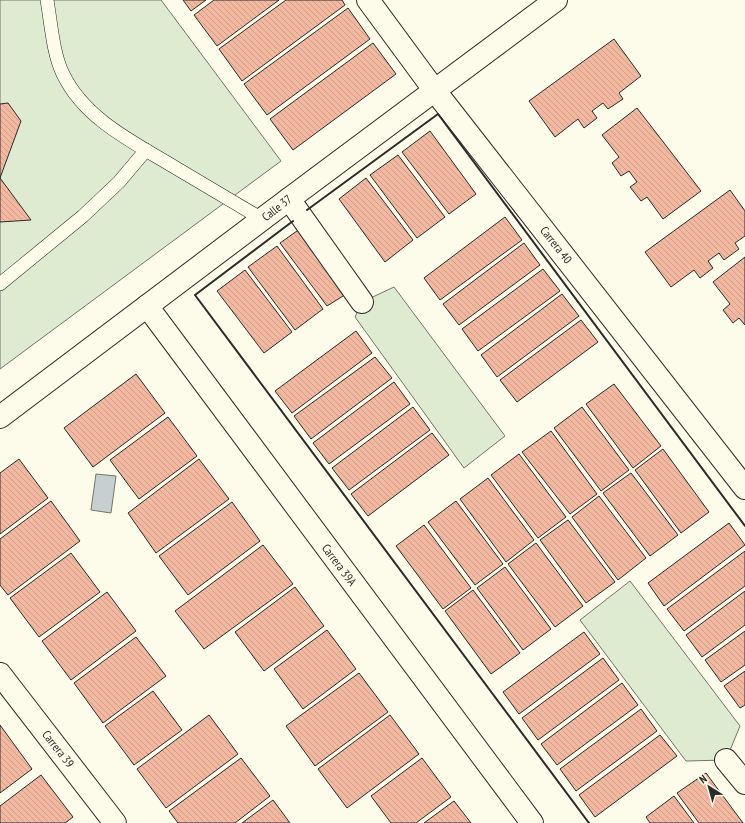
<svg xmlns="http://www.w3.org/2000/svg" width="745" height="823" viewBox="0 0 745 823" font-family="'PT Sans Narrow',sans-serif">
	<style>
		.green { fill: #deebd1; stroke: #74746e }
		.water { fill: #c7d0d0; stroke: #74746e }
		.building { fill: url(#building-back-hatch); stroke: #2b2b2b }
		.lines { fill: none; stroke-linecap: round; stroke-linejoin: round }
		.service-casing { stroke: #2b2b2b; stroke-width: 14 }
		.minor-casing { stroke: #2b2b2b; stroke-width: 24 }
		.service { stroke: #fdfbea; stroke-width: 13 }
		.minor { stroke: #fdfbea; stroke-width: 22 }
		.wall { stroke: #2b2b2b; stroke-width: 2 }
		.labels { text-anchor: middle; stroke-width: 3; stroke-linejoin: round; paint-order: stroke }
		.street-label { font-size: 12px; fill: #2b2b2b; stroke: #fdfbea }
	</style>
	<defs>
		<pattern id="building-back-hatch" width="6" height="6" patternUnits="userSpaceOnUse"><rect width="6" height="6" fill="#f2b8a0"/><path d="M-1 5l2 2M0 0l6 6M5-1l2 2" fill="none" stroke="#d09e8a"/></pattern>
	</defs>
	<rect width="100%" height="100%" fill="#fdfbea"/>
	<g class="green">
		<path d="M0,0H161L281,161L0,369Z"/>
		<path d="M394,287L505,436L464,468L355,317L362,302Z"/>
		<path d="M630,581L740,726L726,760L686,761L580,620Z"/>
	</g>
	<path class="water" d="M96,474L116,476L111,513L91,510Z"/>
	<g class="building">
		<path d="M183,0H206L191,11Z"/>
		<path d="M214,0H279L217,46L194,15Z"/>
		<path d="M286,0H342L345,5L242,81L219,49Z"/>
		<path d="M348,8L370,39L267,115L244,84Z"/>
		<path d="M614,39L641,76L619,93L623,99L608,109L603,103L592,111L597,118L584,128L578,119L555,137L529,101Z"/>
		<path d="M373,43L396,74L293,150L270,119Z"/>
		<path d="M8,103L21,121L0,178V104Z"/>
		<path d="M637,108L701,191L663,219L647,197L641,201L630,187L637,182L629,171L621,176L612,163L619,157L602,135Z"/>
		<path d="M430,131L476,194L449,214L402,152Z"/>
		<path d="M398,155L445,217L417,238L370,175Z"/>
		<path d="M0,178L31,220L0,222Z"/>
		<path d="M366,178L413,240L385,262L339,199Z"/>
		<path d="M730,190L745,211V236L735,243L739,249L724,260L719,253L708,261L713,268L700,278L694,270L671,287L645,252Z"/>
		<path d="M505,217L522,240L440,300L424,278Z"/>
		<path d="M304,226L351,291L327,306L280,243Z"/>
		<path d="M524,243L540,265L459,325L443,304Z"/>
		<path d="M277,246L323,309L295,330L248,267Z"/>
		<path d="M745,257V325L739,318L733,323L723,310L730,304L713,282Z"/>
		<path d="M543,269L560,291L478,351L462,329Z"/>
		<path d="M245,270L292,332L264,353L217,291Z"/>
		<path d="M562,294L579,316L497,377L481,355Z"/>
		<path d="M581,320L598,342L517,402L500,380Z"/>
		<path d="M356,331L372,353L292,413L275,391Z"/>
		<path d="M375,357L392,378L311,439L294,416Z"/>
		<path d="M136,374L165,413L93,467L64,428Z"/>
		<path d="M394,382L410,404L329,464L313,443Z"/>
		<path d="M614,384L661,446L633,468L586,404Z"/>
		<path d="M413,407L430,430L349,490L332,468Z"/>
		<path d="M582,407L629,470L601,491L554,428Z"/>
		<path d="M168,417L197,456L139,499L110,460Z"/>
		<path d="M551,431L597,494L570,514L522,452Z"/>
		<path d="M432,433L449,455L368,516L351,494Z"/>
		<path d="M663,449L709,512L681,533L635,470Z"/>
		<path d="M519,454L566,517L538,538L491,475Z"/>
		<path d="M19,459L48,498L0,534V473Z"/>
		<path d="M199,459L229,499L156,553L128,513Z"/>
		<path d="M631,473L678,535L650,556L603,493Z"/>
		<path d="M488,478L534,540L506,562L460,499Z"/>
		<path d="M599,496L646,558L618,580L572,517Z"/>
		<path d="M51,501L80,541L8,595L0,585V539Z"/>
		<path d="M456,501L503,564L475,585L428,522Z"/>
		<path d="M232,502L260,541L188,595L159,556Z"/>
		<path d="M568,520L615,582L586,603L540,540Z"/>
		<path d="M729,523L745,545L664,606L648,583Z"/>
		<path d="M424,525L471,588L443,609L396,546Z"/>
		<path d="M536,543L583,606L555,627L508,564Z"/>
		<path d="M263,545L293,584L204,649L175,611Z"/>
		<path d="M745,551V586L684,631L667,609Z"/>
		<path d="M71,553L100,592L39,637L10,598Z"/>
		<path d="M505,567L551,629L523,650L477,588Z"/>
		<path d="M295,587L324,626L264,671L235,632Z"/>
		<path d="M473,590L520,653L491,674L445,611Z"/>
		<path d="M745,591V625L702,657L686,635Z"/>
		<path d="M107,592L136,631L71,680L42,641Z"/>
		<path d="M327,630L356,669L303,709L274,669Z"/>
		<path d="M745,631V665L721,682L705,660Z"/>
		<path d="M584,632L600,654L519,714L503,692Z"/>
		<path d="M136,637L166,676L103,723L74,683Z"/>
		<path d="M603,658L619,680L538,740L522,718Z"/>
		<path d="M745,671V705L740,708L724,686Z"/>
		<path d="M359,673L388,712L315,766L286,726Z"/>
		<path d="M622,683L638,705L557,765L541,744Z"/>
		<path d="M153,691L182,730L134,765L105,726Z"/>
		<path d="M641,709L657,731L576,791L560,769Z"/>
		<path d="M209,715L238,754L166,808L137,769Z"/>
		<path d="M390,715L419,754L347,808L318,769Z"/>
		<path d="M0,725L32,769L0,793Z"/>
		<path d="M660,735L677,756L595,817L579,795Z"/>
		<path d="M241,758L270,796L235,823H178L169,811Z"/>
		<path d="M422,758L451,797L416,823H391L371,796Z"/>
		<path d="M706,773L743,823H699L677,793Z"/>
		<path d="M41,775L73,817L65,823H0V806Z"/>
		<path d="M674,796L694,823H650L646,817Z"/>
		<path d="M273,800L290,823H242Z"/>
		<path d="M454,801L471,823H424Z"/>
	</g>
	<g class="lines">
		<g class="service-casing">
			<g id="service">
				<path d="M47,0C51,23 53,54 63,74C85,120 135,143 176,168C205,185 233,202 262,219"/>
				<path d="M0,284L83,216L119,182L146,150"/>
			</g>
		</g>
		<g class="minor-casing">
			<g id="minor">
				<path d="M368,0L435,91L745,488"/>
				<path d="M289,199L362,302"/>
				<path d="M147,306L532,823"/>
				<path d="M0,417L289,199L556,0"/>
				<path d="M0,674L115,823"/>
				<path d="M726,760L745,783"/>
			</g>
		</g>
		<use href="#service" class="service"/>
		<use href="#minor" class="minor"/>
		<g class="wall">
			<path d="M307,210L438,114L745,526"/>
			<path d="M293,221L195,295L589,823"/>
		</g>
	</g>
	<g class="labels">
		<g class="street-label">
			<text transform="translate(277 208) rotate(-38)" y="4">Calle 37</text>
			<text transform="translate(556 245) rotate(52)" y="4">Carrera 40</text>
			<text transform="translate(339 565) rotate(53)" y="4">Carrera 39A</text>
			<text transform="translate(58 749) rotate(52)" y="4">Carrera 39</text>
		</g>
	</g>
	<g transform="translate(709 787) rotate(323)" stroke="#fdfbea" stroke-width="3" paint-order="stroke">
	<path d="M0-3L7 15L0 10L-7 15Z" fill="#2b2b2b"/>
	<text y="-6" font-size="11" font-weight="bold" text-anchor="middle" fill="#2b2b2b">N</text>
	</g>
</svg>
